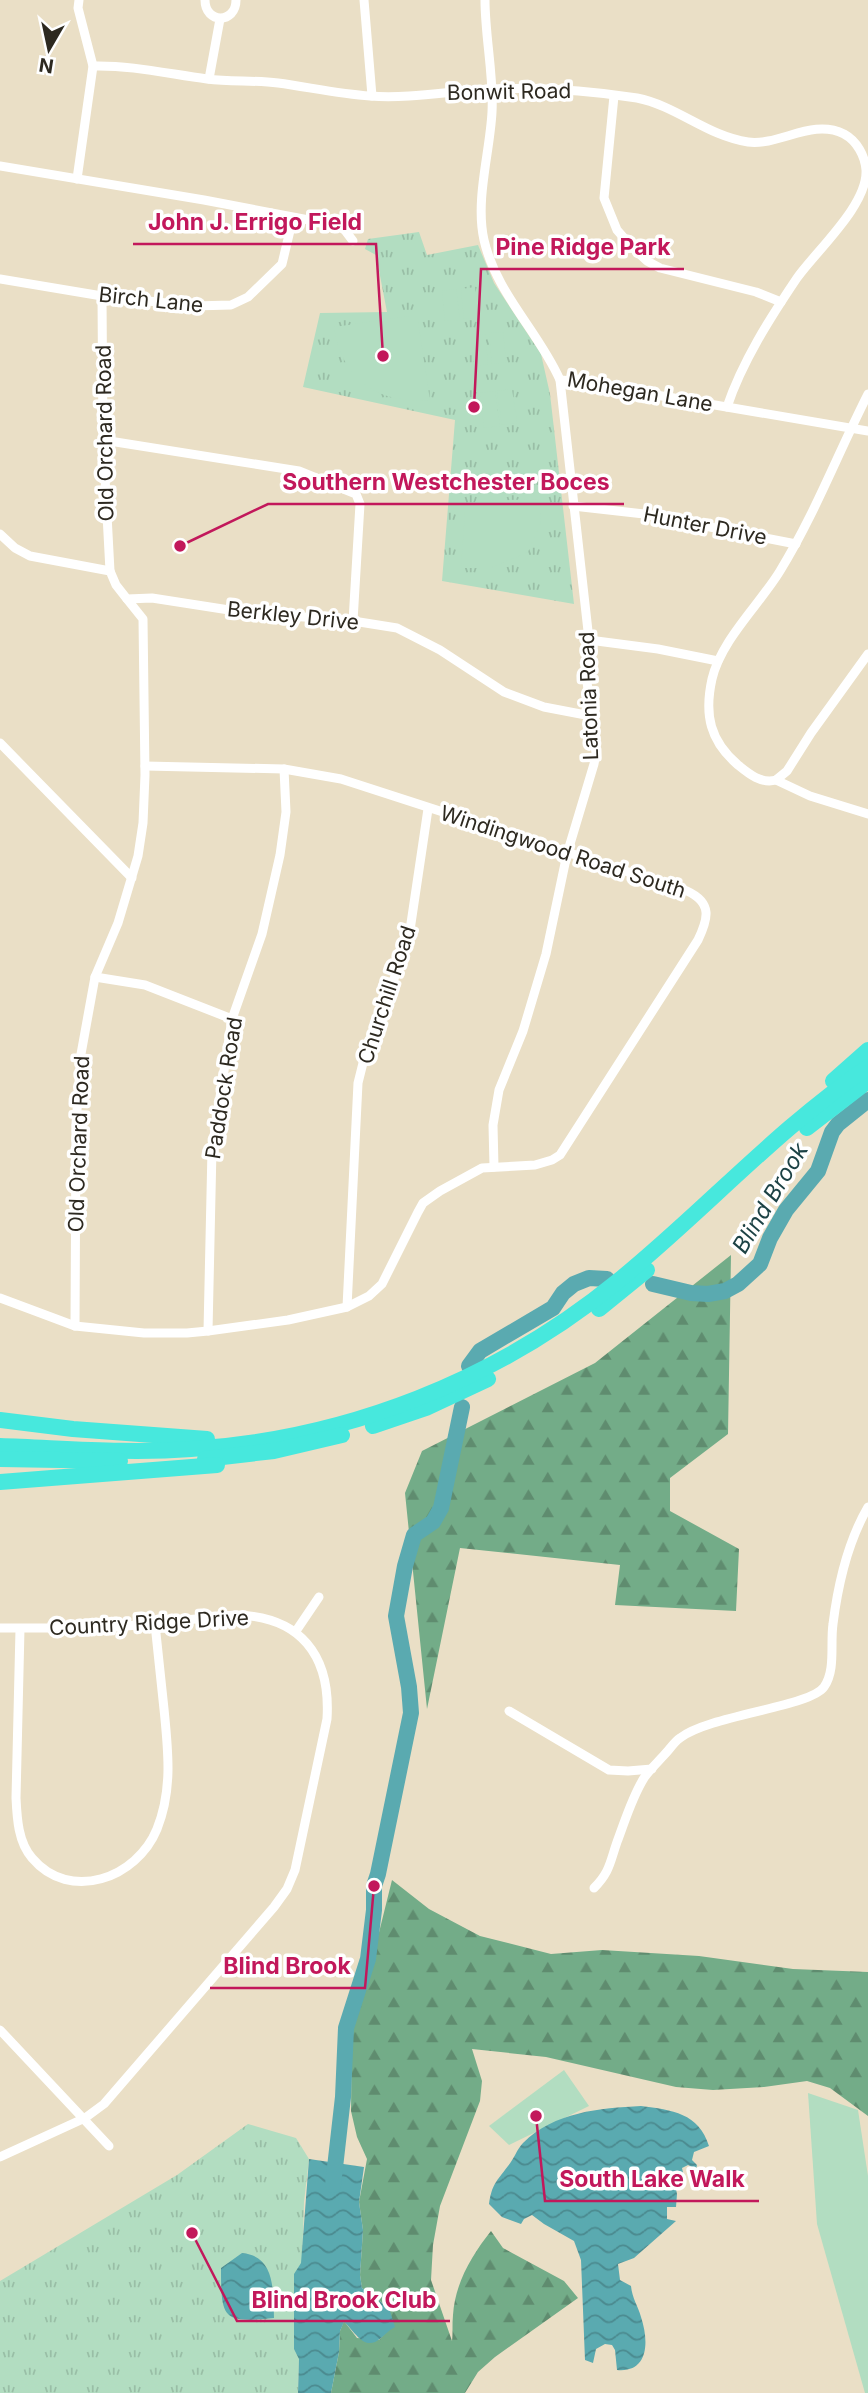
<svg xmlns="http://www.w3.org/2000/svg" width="868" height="2393" viewBox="0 0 868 2393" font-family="Inter,sans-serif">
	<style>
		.grass { fill: url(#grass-tufts) }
		.forest { fill: url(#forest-firs) }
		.garden { fill: #b2ddc1 }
		.water { fill: url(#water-waves) }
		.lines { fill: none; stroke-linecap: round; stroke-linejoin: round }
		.river { stroke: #5aaab0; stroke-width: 16 }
		.minor { stroke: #fff; stroke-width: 9 }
		.motorway { stroke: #47e8dd; stroke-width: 16 }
		.labels { text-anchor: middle; stroke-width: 7; stroke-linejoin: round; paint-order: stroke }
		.street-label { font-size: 21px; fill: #2d2920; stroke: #fff }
		.water-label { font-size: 23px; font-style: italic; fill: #1c4245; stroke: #fff }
		.leader { fill: none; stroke: #c2185b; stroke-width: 2.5 }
		.callout-dot { fill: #c2185b; stroke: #fff; stroke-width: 2.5 }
		.callout-label { font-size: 23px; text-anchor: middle; font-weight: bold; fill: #c2185b; stroke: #fff; stroke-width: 7; stroke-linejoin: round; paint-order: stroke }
	</style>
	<defs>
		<pattern id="grass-tufts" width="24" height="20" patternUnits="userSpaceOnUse" patternTransform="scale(1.75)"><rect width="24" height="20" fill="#b2ddc1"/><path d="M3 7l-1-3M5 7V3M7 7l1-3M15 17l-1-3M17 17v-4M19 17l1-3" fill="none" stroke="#99bea6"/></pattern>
		<pattern id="forest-firs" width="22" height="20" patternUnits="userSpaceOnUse" patternTransform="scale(1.75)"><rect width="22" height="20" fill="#73ac88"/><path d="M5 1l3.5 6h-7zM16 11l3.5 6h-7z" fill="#5f8c6f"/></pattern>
		<pattern id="water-waves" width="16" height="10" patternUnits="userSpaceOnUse" patternTransform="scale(1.75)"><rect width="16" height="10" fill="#5aaab0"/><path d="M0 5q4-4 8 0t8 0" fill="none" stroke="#4b8a8f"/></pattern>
	</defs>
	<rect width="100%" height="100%" fill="#eadfc6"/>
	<g class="grass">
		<path d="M419,232L427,255L478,245L494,283L541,354L550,394L574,604L442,581L455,420L303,387L320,313L387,312L376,255L365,249L368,239Z"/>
		<path d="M248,2124L296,2138L309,2159L304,2202L298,2393H0V2281L177,2175Z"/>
	</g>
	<g class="forest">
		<path d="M731,1255L728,1434L670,1478V1511L739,1549L736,1611L615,1605L620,1565L460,1548L427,1709L405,1493L422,1451L595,1363Z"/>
		<path d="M392,1880L429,1909L480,1936L551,1954L602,1950L699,1956L793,1969L868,1972V2116L830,2088L807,2081L764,2087L713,2090L676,2087L546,2057L472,2049L482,2081L480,2101L440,2206L433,2245L431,2280L452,2341C453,2334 452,2324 453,2315C455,2283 472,2255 491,2231L503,2248L564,2281L578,2298L495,2357L478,2372L465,2393H331L339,2352L340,2331L344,2321L357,2338L379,2340L386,2332L389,2308L362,2288L360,2275L363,2230L359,2202L367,2159L357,2137L351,2111L352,2026L363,1997Z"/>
	</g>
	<g class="garden">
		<path d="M475,287L478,318L464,319L461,289Z"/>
		<path d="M456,289L460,320L445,321L442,291Z"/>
		<path d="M411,316L418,322L430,400C378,404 342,381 334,327Z"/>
		<path d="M503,332L506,362L492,364L489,333Z"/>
		<path d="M485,334L488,364L474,366L471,335Z"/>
		<path d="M512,389L517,423L502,425L497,391Z"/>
		<path d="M495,391L500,426L484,428L480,393Z"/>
		<path d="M540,499L541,522L528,552L490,568H461L465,512L476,501Z"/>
		<path d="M564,2070L589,2106L509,2145L489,2126Z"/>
		<path d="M808,2093L858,2110L868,2176V2393H865L817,2224Z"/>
	</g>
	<g class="water">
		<path d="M641,2106C672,2110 699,2113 709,2146L694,2152L692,2160L697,2165L696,2169L688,2165L682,2168L684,2177L679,2178L675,2184L677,2194L676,2207H667V2219L676,2221L634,2258L618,2264L620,2280L631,2286C632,2298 638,2306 641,2317C649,2341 649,2373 617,2370L615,2350L612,2345L605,2344L596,2349L593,2363L585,2360L581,2260L574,2241L544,2224L532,2215L524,2219L521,2224L502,2217L489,2204C492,2184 496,2182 508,2166C514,2159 517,2149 523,2143C554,2112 600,2108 641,2106Z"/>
		<path d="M309,2159L364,2167L359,2202L363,2230L360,2275L362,2288L389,2308L395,2327C389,2330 386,2334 381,2338C364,2353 355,2331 344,2322L340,2331L339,2352L331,2393H298L299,2359L294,2349V2274L301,2263Z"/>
		<path d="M242,2253C276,2256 273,2292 274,2318C223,2323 221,2320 221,2268Z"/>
	</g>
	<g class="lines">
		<g class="river">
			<path d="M653,1284L691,1293L708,1294L725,1291L738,1284L760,1264L770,1238L786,1210L818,1171L832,1132L838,1124L868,1100"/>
			<path d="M469,1366L480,1351L553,1308L563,1293L574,1284L589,1278L607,1279"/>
			<path d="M333,2185L343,2097L346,2028L368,1959L374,1910V1886L378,1874L411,1713L409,1687L396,1616L405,1566L414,1535L433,1522L441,1508L462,1407"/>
		</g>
		<g class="minor">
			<path d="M205,0C205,24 236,24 236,0"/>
			<path d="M364,0L372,96"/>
			<path d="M485,0C485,37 494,76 492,112C490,152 475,200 484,240C496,293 539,332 560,380L589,640L587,682L596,753L594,764L567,854L546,954L523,1031L499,1090L493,1125L494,1167"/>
			<path d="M93,66C131,65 169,74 207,79C231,82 254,80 278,83C308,87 339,94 370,96C409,99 451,91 490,89C539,87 588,90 637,98C677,106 707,136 748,142C780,146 812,118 844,134C857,141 865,156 866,170C868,205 816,251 797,278C770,318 742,362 727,407"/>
			<path d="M209,79L220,19"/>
			<path d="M614,96L604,198L617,230L631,246L647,261L660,268L756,292L781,302"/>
			<path d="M0,166L204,200L335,225L344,229L353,241"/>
			<path d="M77,179L93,66L78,8L79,0"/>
			<path d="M0,279L102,296L194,306L231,305L248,297L282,264L293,218"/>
			<path d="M102,296L103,440L110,571"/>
			<path d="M560,380L574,381L868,431"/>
			<path d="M868,394C838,453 815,514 780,571C760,604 721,640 712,679C704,715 710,741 738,765C749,774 761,784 776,780L810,796L868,814"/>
			<path d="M103,440L299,471L356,494L360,504L353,621"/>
			<path d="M573,506L644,514L796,544"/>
			<path d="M0,534L15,548L30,556L110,571L116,585L127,599L152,598L242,612L353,621L397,628L440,650L504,692L544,707L591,716"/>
			<path d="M589,640L658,649L718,661"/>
			<path d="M0,743L132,878"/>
			<path d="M776,780L787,771L811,733L868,654"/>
			<path d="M95,977L145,985L232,1019"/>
			<path d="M0,1298L75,1326L144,1333H187L208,1331L288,1320L347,1307L369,1296L382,1284L418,1212L423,1203L440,1191L482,1168L535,1165L552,1160L560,1155L698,940C708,919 713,903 687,891L341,779L284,769L145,766"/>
			<path d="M347,1307L358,1083L367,1047L405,951L410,930L428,809"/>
			<path d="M75,1326L76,1124L81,1054L95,977L118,923L138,856L143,823L145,775L143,619L127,599"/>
			<path d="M208,1331L212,1149L232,1019L262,934L280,855L286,812L284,769"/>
			<path d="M0,1628H107L235,1615C300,1616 331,1655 327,1719L295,1870L287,1889L274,1907L104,2104L85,2118L0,2157"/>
			<path d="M20,1629L16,1798C17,1818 18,1842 32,1858C70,1903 137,1878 157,1829C173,1789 168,1750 164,1709C161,1680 158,1652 155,1624"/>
			<path d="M296,1631L319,1597"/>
			<path d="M509,1711L609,1770L628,1771L652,1769"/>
			<path d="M594,1888C610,1872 610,1862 617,1842C625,1821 632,1797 644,1778C650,1769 658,1762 665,1754C670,1749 674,1742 680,1738C710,1715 810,1707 824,1687C836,1670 830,1644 833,1624C838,1584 847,1543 868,1507"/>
			<path d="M0,2030L109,2146"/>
		</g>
		<g class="motorway">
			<path d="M833,1081L868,1050"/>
			<path d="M807,1128L868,1081"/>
			<path d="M599,1309L647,1270"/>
			<path d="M0,1420L73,1429L207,1439"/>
			<path d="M373,1426L426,1408L488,1379"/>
			<path d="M0,1446C63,1448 127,1454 191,1449C347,1439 497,1380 618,1281C703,1212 777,1129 868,1067"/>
			<path d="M0,1459L120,1461"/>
			<path d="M205,1459L274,1451L342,1435"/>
			<path d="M0,1482L217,1465"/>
		</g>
	</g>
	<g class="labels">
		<g class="street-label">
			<text transform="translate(509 92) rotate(-1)" y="7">Bonwit Road</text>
			<text transform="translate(151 300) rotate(6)" y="7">Birch Lane</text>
			<text transform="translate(640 392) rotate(10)" y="7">Mohegan Lane</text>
			<text transform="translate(105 433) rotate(-91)" y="7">Old Orchard Road</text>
			<text transform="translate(705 526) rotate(11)" y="7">Hunter Drive</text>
			<text transform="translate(293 616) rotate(6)" y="7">Berkley Drive</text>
			<text transform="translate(589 696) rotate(-92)" y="7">Latonia Road</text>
			<text transform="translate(563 852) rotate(18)" y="7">Windingwood Road South</text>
			<text transform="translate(387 995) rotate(-72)" y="7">Churchill Road</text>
			<text transform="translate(224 1088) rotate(-81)" y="7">Paddock Road</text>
			<text transform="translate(79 1144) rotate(-88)" y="7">Old Orchard Road</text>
			<text transform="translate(149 1623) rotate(-3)" y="7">Country Ridge Drive</text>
		</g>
		<g class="water-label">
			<text transform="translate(770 1198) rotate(-59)" y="8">Blind Brook</text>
		</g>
	</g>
	<path class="leader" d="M383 356L376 244H133M474 407L481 269H684M180 546L268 504H624M374 1886L365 1988H210M536 2116L545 2201H759M192 2233L237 2321H450"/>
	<g class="callout-dot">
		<circle cx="383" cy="356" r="7"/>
		<circle cx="474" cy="407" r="7"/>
		<circle cx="180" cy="546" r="7"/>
		<circle cx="374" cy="1886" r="7"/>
		<circle cx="536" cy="2116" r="7"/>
		<circle cx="192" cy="2233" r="7"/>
	</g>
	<g class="callout-label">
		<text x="255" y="230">John J. Errigo Field</text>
		<text x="583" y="255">Pine Ridge Park</text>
		<text x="446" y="490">Southern Westchester Boces</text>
		<text x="287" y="1974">Blind Brook</text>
		<text x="652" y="2187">South Lake Walk</text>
		<text x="344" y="2308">Blind Brook Club</text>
	</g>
	<g transform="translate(49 49) rotate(189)" stroke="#ffffff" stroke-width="5" paint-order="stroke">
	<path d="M0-5L12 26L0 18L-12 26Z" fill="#2d2920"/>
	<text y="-10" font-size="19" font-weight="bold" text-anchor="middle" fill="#2d2920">N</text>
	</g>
</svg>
